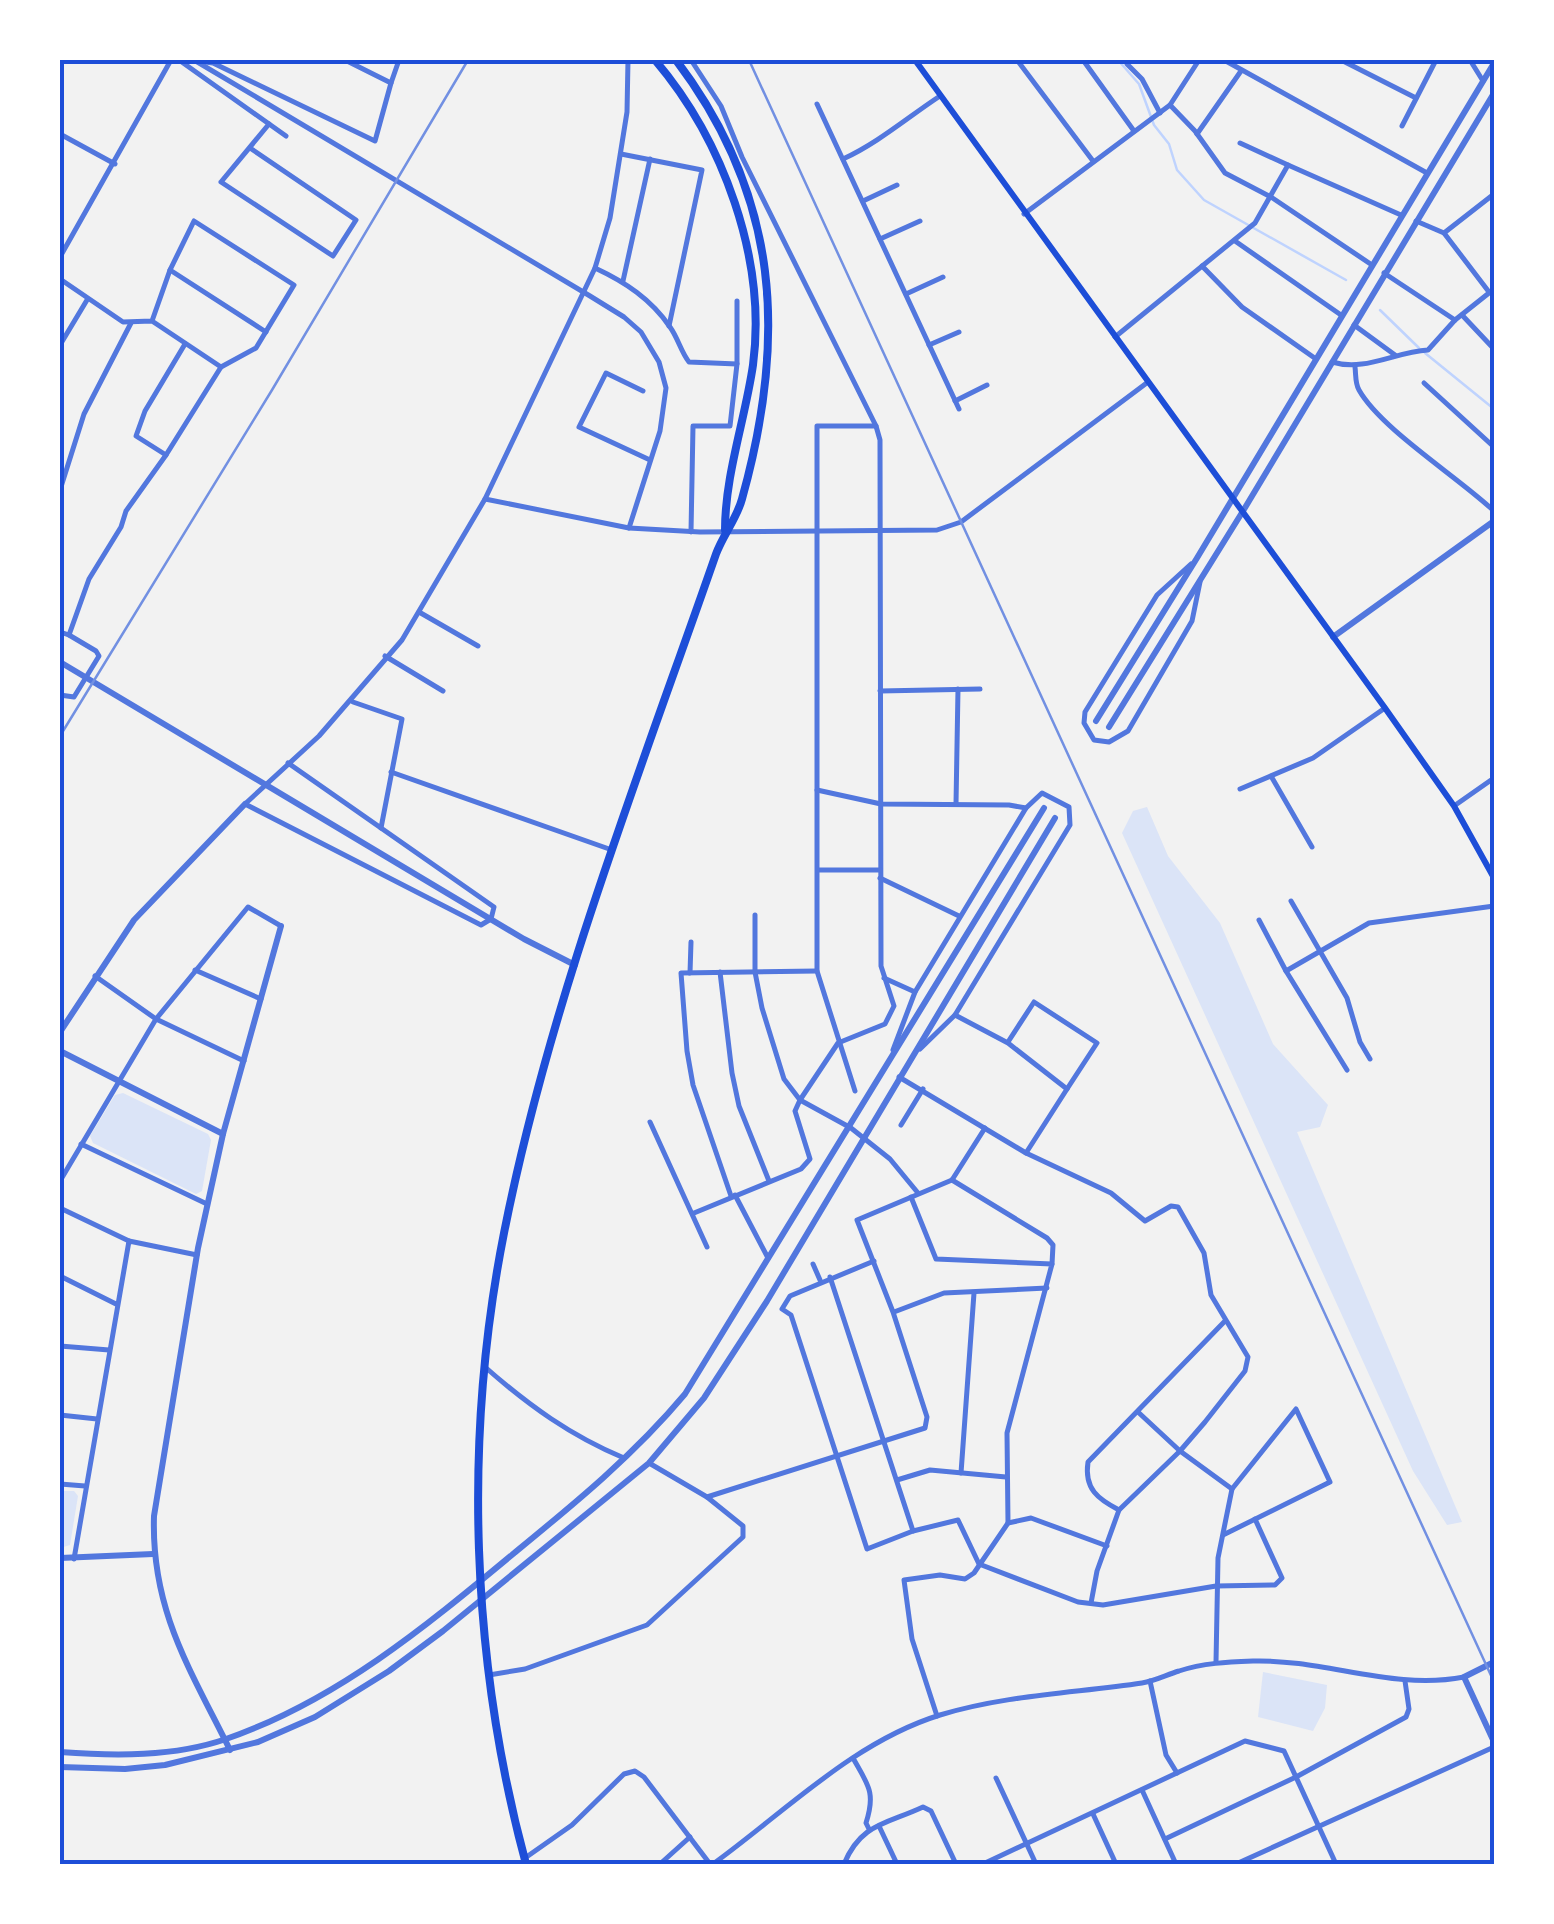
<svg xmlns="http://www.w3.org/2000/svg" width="1554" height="1924" viewBox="0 0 1554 1924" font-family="Lato,sans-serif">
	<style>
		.green { fill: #dbe4f7 }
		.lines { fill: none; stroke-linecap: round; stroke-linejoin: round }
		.stream { stroke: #bfd3fe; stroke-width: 2.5 }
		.minor { stroke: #5277de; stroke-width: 5 }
		.tertiary { stroke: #5277de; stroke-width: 6 }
		.secondary { stroke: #1d4ed8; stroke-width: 6 }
		.trunk { stroke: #1d4ed8; stroke-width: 8 }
		.rail { stroke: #7290e2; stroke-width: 2.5 }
		.neatline { fill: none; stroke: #1d4ed8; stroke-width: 4 }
	</style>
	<rect width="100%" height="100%" fill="#f2f2f2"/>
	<g class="green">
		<path d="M1147,807L1168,856L1220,923L1273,1044L1328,1105L1320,1127L1297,1132L1462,1522L1447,1525L1413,1471L1122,833L1133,811Z"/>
		<path d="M123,1093L208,1134L211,1140L202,1191L196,1194L93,1143L90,1136L115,1095Z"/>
		<path d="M60,1491H74L78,1496L70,1545L60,1548Z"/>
		<path d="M1263,1672L1327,1685L1325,1708L1313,1731L1258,1717Z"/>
	</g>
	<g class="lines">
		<g class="stream">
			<path d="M1118,60L1139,84L1154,125L1169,144L1177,170L1204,200L1346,280"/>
			<path d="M1380,310L1419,348"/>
			<path d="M1425,353L1494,409"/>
		</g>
		<g class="minor">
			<path d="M179,60L286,136"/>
			<path d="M194,60L590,296L624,317L641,332L659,362L666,388L660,431L629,528"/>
			<path d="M345,60L391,83L399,60"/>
			<path d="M691,60L721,106L742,157L876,426L880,440L881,966L894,1006L885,1024L838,1043L800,1100L795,1111L810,1159L801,1169L694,1213"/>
			<path d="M1017,60L1093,161"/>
			<path d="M1083,60L1134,131"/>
			<path d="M1130,60L1127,64L1142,79L1160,113"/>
			<path d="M1224,60L1427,173"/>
			<path d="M1341,60L1416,98"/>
			<path d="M1470,60L1483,81"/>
			<path d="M197,61L213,63L375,141L391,83"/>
			<path d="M817,104L959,409"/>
			<path d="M1170,105L1195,131L1225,173L1271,197L1372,265"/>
			<path d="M1402,126L1436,60"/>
			<path d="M60,134L115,164"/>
			<path d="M1197,134L1241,71"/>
			<path d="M1240,143L1288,165"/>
			<path d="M250,148L356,220L333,256L221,182L269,124"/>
			<path d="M621,154L702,170L669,326"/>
			<path d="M843,159C878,143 908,117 940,96"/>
			<path d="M863,201L897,185"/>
			<path d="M1024,214L1170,105L1199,60"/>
			<path d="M1416,221L1444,233L1489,292"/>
			<path d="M1444,233L1494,194"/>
			<path d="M880,239L920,221"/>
			<path d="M1235,241L1341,315"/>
			<path d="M60,257L171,60"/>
			<path d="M1202,266L1242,307L1316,359"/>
			<path d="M595,268C625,282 651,299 670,327C678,338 681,352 689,362L737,364"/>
			<path d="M170,270L266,332"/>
			<path d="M1384,273L1455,320"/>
			<path d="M60,279L123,322L152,321L221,367L256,348L294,285L194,221L170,270L152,321"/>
			<path d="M623,281L650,159"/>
			<path d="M906,294L943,277"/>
			<path d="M1462,315L1494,349"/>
			<path d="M1354,325L1395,355"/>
			<path d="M1115,337L1255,223L1288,165L1401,215"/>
			<path d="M60,345L87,300"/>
			<path d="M929,345L959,332"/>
			<path d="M1332,362C1365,372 1394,352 1428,350L1455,320L1494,289"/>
			<path d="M1355,367C1356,375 1355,383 1359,390C1381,429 1458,477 1494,511"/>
			<path d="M1424,383L1494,447"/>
			<path d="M643,391L606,373L579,427L650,460"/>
			<path d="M955,401L987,385"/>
			<path d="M166,455L136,436L145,411L185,344"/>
			<path d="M60,490L84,414L131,323"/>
			<path d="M485,499L629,528L700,532L937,530L961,522L1148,382"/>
			<path d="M691,532L693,426H730L737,364V301"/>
			<path d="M1191,564L1157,595L1085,712L1084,723L1094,740L1109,742L1128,731L1192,621L1200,582"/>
			<path d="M419,612L478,646"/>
			<path d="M60,632L69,635L89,579L121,527L126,511L166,455L221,367"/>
			<path d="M385,656L443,691"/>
			<path d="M880,691L980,689"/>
			<path d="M60,695L74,697L99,656L96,651L69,635"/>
			<path d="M353,702L402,719L381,828"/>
			<path d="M288,763L494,907L491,919L481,925L245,804L319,736L402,640L485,499L595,268L610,218L627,112L628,60"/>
			<path d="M391,772L612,850"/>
			<path d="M1271,776L1312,847"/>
			<path d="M1240,789L1313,758L1385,708"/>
			<path d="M817,790L881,804L1009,805L1026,808"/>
			<path d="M956,804L958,689"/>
			<path d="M1454,806L1494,778"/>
			<path d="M818,870H880"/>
			<path d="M880,878L959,916"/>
			<path d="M1291,901L1347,998L1360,1042L1370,1059"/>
			<path d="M755,915V972L762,1008L784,1079L800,1100L851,1128L890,1159L918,1193"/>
			<path d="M1259,920L1286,971L1347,1070"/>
			<path d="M195,970L261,999"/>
			<path d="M1286,971L1369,923L1494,906"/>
			<path d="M720,972L732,1073L739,1106L769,1181"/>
			<path d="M690,973L691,942"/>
			<path d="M95,976L156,1019L244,1061"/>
			<path d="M884,978L915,992"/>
			<path d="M955,1015L1008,1043L1067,1089L1026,1153"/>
			<path d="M1008,1042L1034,1002L1097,1043L1067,1089"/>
			<path d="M893,1050L915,992L1026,808L1042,793L1069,807L1070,825L955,1015L920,1049"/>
			<path d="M899,1077L1026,1153L1111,1193L1145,1221L1171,1206L1178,1207L1204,1253L1211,1295L1248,1357L1245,1371L1205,1422L1180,1451L1119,1510L1097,1571L1091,1603"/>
			<path d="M855,1091L817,971V426H876"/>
			<path d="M650,1122L707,1247"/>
			<path d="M901,1125L923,1089"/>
			<path d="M81,1144L207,1204"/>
			<path d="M952,1180L1047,1238L1053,1245L1052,1264"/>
			<path d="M60,1181L156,1019L248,907L281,926"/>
			<path d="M735,1195L768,1258"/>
			<path d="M731,1196L693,1085L687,1051L681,973L817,971"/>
			<path d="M911,1197L936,1259L1052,1264L1007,1433L1008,1523L974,1573L965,1579L940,1575L904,1580L912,1639L937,1716"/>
			<path d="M60,1208L129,1241"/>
			<path d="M874,1261L790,1296L782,1309L791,1315L867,1549L913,1531L958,1520L979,1564L1078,1602L1103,1605L1216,1586L1275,1585L1282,1578L1255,1519"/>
			<path d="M813,1264L820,1280"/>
			<path d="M60,1276L116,1304"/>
			<path d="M830,1277L913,1531"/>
			<path d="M894,1312L944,1293L1047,1288"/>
			<path d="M60,1346L109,1350"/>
			<path d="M485,1367C528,1405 571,1436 624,1458"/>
			<path d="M1138,1412L1180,1451L1232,1489"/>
			<path d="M60,1415L97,1419"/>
			<path d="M649,1463L707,1497L925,1428L927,1417L893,1312L857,1220L952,1180L985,1128"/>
			<path d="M961,1473L974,1293"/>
			<path d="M897,1480L930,1470L1006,1477"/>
			<path d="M60,1484L85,1486"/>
			<path d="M1119,1510C1098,1499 1084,1489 1088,1462L1225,1321"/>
			<path d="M1008,1523L1031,1518L1107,1546"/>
			<path d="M74,1559L129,1241L197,1255"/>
			<path d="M1216,1662L1218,1558L1232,1489L1296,1409L1330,1482L1223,1535"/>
			<path d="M489,1675L525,1669L647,1625L743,1537V1526L707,1497"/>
			<path d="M1150,1681L1166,1755L1177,1773"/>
			<path d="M853,1758C868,1785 876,1792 866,1823L869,1829"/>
			<path d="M996,1778L1036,1864"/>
			<path d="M1142,1790L1176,1864"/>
			<path d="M1093,1814L1116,1864"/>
			<path d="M879,1826L897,1864"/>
			<path d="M1165,1839L1296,1777L1406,1717L1409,1709L1405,1681"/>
			<path d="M525,1858L572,1825L624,1774L635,1771L644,1777L710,1864"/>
			<path d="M660,1864L690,1837"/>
			<path d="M713,1864C785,1812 853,1742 940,1715C1006,1695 1075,1693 1142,1683C1155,1681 1166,1675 1179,1671C1203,1663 1228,1662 1253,1661C1325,1659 1393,1691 1464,1677"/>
			<path d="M844,1864C861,1823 887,1824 923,1807L931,1811L956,1864"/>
			<path d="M983,1864L1245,1741L1284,1751L1336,1864"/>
			<path d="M1236,1864L1494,1747"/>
		</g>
		<g class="tertiary">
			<path d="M1333,637L1494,521"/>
			<path d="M60,662L524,939L575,965"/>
			<path d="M1096,721L1197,558L1494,63"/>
			<path d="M1109,727L1243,511L1494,93"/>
			<path d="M60,1032L134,920L245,804"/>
			<path d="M60,1051L223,1134"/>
			<path d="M60,1558L153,1554"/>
			<path d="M1494,1662L1464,1677L1494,1742"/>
			<path d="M230,1750C190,1669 151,1610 154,1516L198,1248L223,1134L281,926"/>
			<path d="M60,1752C114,1756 174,1757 226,1739C336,1701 425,1627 513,1554C574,1504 634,1455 685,1394L1044,808"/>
			<path d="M60,1767L125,1769L165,1765L258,1742L315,1717L389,1671L443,1631L649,1463L704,1398L767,1301L1055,818"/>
		</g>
		<path class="secondary" d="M915,60L1385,708L1454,806L1494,878"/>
		<g class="trunk">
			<path d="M655,60C723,140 767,259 753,365C745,420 725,475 725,530"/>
			<path d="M526,1864C471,1661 463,1440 504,1233C550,1001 638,778 716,554C723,535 737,518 742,499C787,338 780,197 676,60"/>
		</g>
		<g class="rail">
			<path d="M749,60L1494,1682"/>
			<path d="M60,736L272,390L468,60"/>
		</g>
	</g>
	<rect width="1554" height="1924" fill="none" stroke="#ffffff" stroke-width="125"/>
	<rect x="62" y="62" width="1430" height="1800" class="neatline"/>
</svg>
